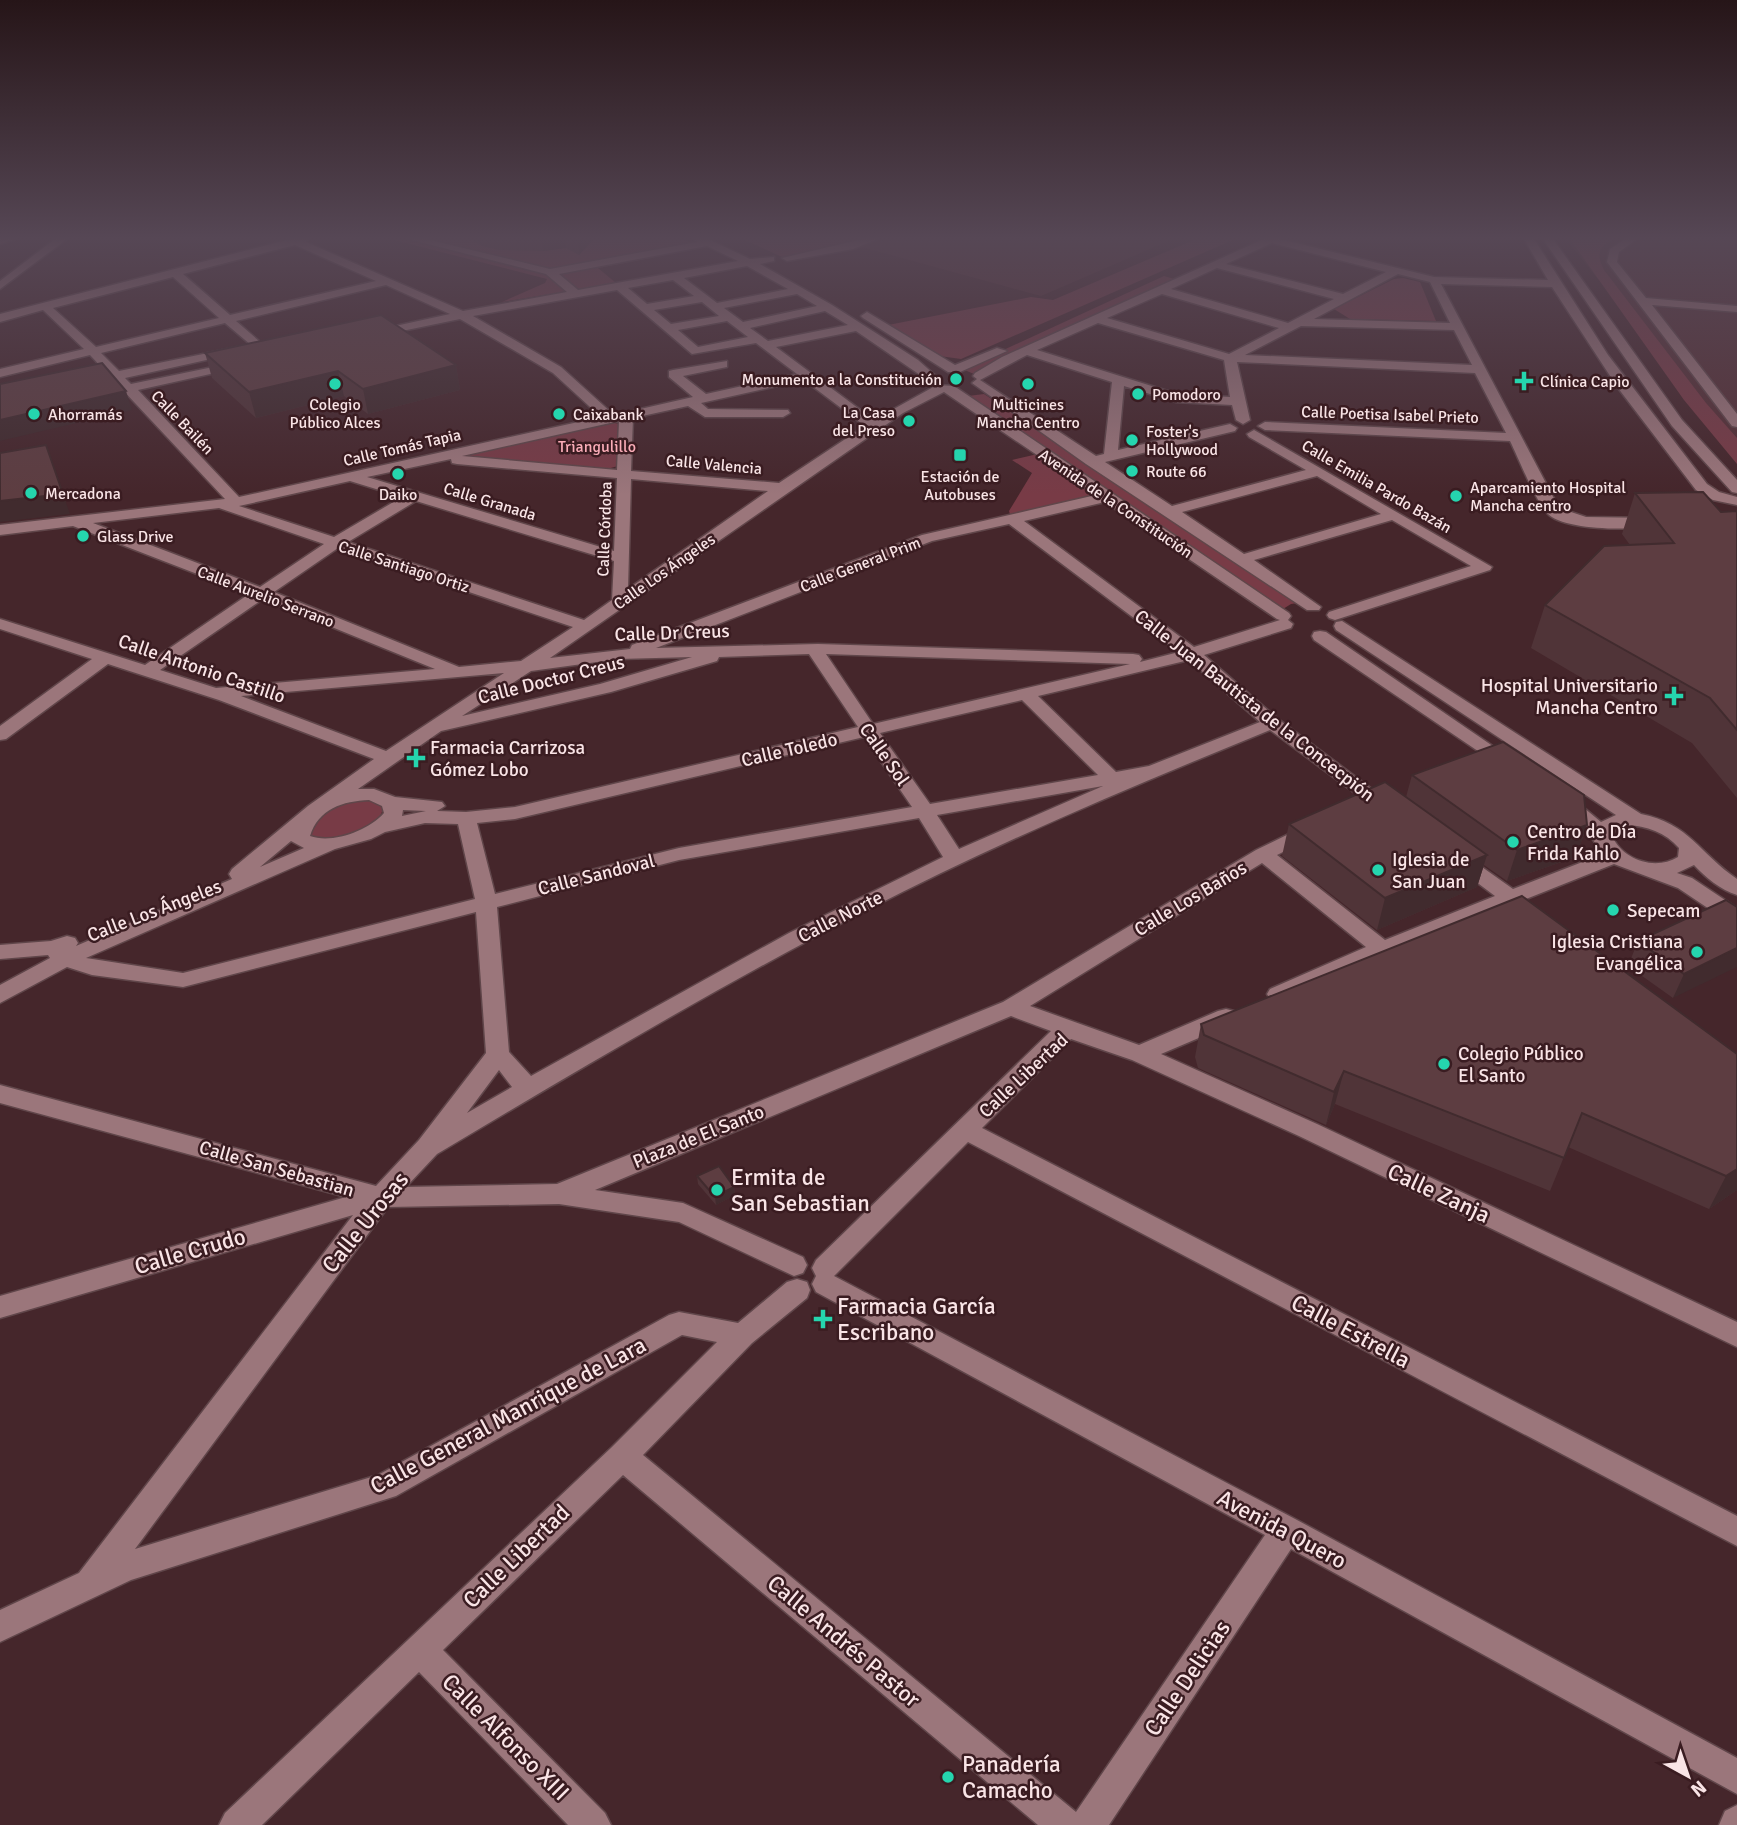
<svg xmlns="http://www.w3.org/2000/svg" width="1737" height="1825" viewBox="0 0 1737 1825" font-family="Signika,sans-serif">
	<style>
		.built { fill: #553036 }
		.green { fill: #783b46 }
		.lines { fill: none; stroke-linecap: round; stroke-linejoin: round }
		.minor-casing { stroke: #60464a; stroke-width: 3 }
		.minor { fill: #9b767b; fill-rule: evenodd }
		.wall { fill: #503438 }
		.shaded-wall { fill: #412b2e }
		.building { fill: #5d3d41; stroke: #412b2e; stroke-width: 2 }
		.poi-dot { fill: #25d5ae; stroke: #3a1c21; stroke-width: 2.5 }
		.labels { text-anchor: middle; stroke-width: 5; stroke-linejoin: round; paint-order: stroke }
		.far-poi-label { font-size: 16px; fill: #f9e4e6; stroke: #3a1c21; text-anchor: start }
		.far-street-label { font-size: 16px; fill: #f9e4e6; stroke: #3a1c21 }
		.far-park-label { font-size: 16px; fill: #fbadb8; stroke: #3a1c21 }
		.street-label { font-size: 19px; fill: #f9e4e6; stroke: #3a1c21 }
		.poi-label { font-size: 19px; fill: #f9e4e6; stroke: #3a1c21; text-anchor: start }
		.near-poi-label { font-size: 23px; fill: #f9e4e6; stroke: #3a1c21; text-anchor: start }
		.near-street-label { font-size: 23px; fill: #f9e4e6; stroke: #3a1c21 }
	</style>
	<rect width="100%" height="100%" fill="#45262b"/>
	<g class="built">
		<path d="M878,239H1173L1041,296L858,246Z"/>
		<path d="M1566,239H1737V449L1729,443Z"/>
	</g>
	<g class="green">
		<path d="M390,239H682L703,248L598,268L616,283L502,302L545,283L547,279Z"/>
		<path d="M743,239H866L851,244L782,257Z"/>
		<path d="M1196,239H1235L961,359L932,355L883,326L1031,297L1053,300Z"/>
		<path d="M1570,239H1614C1598,247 1596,254 1604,270L1706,403L1737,438V464L1684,400Z"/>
		<path d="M1164,276L1181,281L979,376L962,369Z"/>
		<path d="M1403,278L1420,282L1436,321L1350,319L1334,309L1394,279Z"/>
		<path d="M984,394L1299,603L1291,604L1283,609L968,396Z"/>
		<path d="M607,421L619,424L618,466L607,469L470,458V453Z"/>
		<path d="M1042,453L1108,497L1011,518L1009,511L1032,473L1012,460Z"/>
		<path d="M364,798L377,802L383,809C376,834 338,837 316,839L310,835C323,807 335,803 364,798Z"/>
	</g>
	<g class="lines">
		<g class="minor-casing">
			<g id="minor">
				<path d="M0,239H16L0,244Z"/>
				<path d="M55,239H67L0,289V281Z"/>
				<path d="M291,239H309L306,242L463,311L567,292L546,274L408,239H426L550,269L697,242L694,239H708L750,259L774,257V261L760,264L832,305L918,360L936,376L934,379H926L856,331L776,347L874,420L937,385L954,386L1289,613L1291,616L1288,620L1293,624L1291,628L1204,655L1278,719L1396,807L1393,811H1379L1270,730C1133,786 996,843 865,911C719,986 578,1070 437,1154L406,1187L557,1184L1003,1002L1256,850L1303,827H1317L1320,831L1317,835L1277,855L1385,940L1495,896L1451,863L1448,859L1451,855H1465L1513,889L1603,854L1581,823L1555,802L1565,796L1572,798L1601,822L1616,815L1336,630L1334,626L1336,622L1342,621L1641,814C1690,824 1699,853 1737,879V895C1721,890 1705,877 1694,865L1677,873L1692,878L1737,908V925L1730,923L1678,888L1614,864L1526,899L1529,904L1526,909L1519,911L1508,906L1278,1002L1270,999L1267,994L1270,989L1366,947L1262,863L1030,1006L1139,1045L1218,1011L1226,1009L1234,1011L1237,1017L1234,1023L1161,1054L1317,1124L1737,1322V1347L1299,1136L1132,1060L1071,1039L982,1128L1737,1516V1546L968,1142L834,1276L1297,1520L1737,1758V1794L1291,1549L1109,1825H1038L623,1475L443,1650L605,1813L611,1825H568L419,1672L262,1825H219L225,1813L612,1447L717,1342L682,1335L396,1496L131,1580L0,1642V1610L79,1573L353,1215L0,1318V1296L346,1197L0,1103V1085L376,1186L419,1140L486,1053L476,912L183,987L92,975L67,967L0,1003V985L50,958L48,955L0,959V945L51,941L67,936L75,938L78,943L76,946L232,879L229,874L232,869L308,806L374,759L219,700L108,664L6,739L0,740V726L92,659L0,629V619L145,665L249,594L73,526L0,535V525L225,499L90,355L0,377V369L84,349L43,310L0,322V314ZM295,245L376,281L230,315L183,274ZM707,246L738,261L578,290L559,274ZM747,266L788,289L717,303L684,278ZM173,277L219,318L96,347L53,308ZM673,280L694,296L647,304L628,288ZM386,285L450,314L368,332V338L460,319L553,373L601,417L239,497L138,390L242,367V361L131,384L125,378L238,353V347L119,371L101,353L225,323L270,361L276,357L274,354L236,321ZM617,290L692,354L756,343L797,374L706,394L683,376L727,367V361L673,370L669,371V377L693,397L614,415L561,367L473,316ZM797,294L817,306L743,322L724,308ZM702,302L719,316L671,324L654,310ZM825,311L848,325L768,341L750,328ZM727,321L748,337L698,347L678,330ZM804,380L865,426L779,483L631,471L633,418L688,406L705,417H783L790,413L788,410L708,409L701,403ZM944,392L1096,495L922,535L632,645L630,649L550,658L903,413ZM619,421L617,470L462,456ZM451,459L452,463L457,464L617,478L614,551L367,477ZM631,479L768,491L628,589ZM350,481L402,497L334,537L239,506ZM416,501L614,561L612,600L584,620L348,542ZM1105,502L1277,619L1280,620L1194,647L1024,521ZM219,508L324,544L260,587L93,523ZM1009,524L1179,652L1140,662L1142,659L1139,655L1133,654L818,644L656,648L932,541ZM338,548L573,627L521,661L459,667L274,592ZM263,599L435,669L216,688L160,670ZM809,654L858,727L515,807L466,812L437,811L445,806L442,802L395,797L374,789H358L441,731L611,692L717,661L719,657ZM826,654L1130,664L873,724ZM692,657L600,684L462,716L531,671L619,659ZM1189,660L1260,722L1149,766L1116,772L1038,696ZM504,673L386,751L241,696ZM1022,700L1098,775L930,804L880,733ZM864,737L912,807L679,848L495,894L477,823L515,819ZM1103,786L959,849L937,815ZM369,800L382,806L384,813C368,831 332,844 310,836C318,809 343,801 369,800ZM403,810L426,811L402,816ZM919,818L943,857L789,933L531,1076L509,1052L497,907L679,860ZM425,823L458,824L475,899L183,973L86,958L335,849L371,839L385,832ZM1626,825C1647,826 1665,832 1679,848L1678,857C1655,871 1623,860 1612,836L1616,829ZM291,841L304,848L260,867ZM1011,1016L1051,1031L816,1260L812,1268L816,1276L812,1284L816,1292L1265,1535L1076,1812L643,1455L752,1343L807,1298L810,1290L807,1282L797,1279L787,1282L738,1323L679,1312L669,1315L378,1475L135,1549L388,1207L559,1204L679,1222L794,1276L803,1273L807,1265L803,1257L683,1203L595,1190ZM499,1070L512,1087L467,1113Z"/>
				<path d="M863,239H878L853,249L787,261L782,258Z"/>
				<path d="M1264,239H1280L1434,277L1548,280L1524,239H1534L1608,355L1707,484L1719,492L1737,497V505L1713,500L1696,490L1618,388L1552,287L1441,284L1559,508L1586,517L1653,518L1660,522L1658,525C1636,531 1563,531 1547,513C1535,500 1519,459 1510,441L1265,430L1258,426L1265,422L1506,433L1475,373L1237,362L1250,420L1243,424L1236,420L1232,405L1176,402L1124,386L1118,450L1230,424L1237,428L1235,431L1105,462L1172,506L1306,470L1249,437L1247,434L1254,430L1492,567L1490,570L1335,620L1329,618L1327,615L1329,612L1471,566L1392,520L1254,560L1321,607L1319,610H1307L1086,464L972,383L977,379L973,376L975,373L1002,357ZM1272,243L1386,272L1343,294L1226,264ZM1217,268L1334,299L1288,323L1171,289ZM1398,274L1430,282L1450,323L1314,319ZM1162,294L1279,328L1229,354L1107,318ZM1098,323L1224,360L1230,397L1177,394L1037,350ZM1301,326L1454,330L1472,365L1245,355ZM1027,355L1112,382L1104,454L1096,456L980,380ZM1317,476L1381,514L1244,554L1182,512Z"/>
				<path d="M1543,239H1553L1682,420L1737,480V493L1732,492L1672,426Z"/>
				<path d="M1625,239H1637L1619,252L1617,262L1646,298L1737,306V312L1652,305L1737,414V427L1732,426L1607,262L1610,249Z"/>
				<path d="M867,312L955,365L997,348L1007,351L960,372H948L863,318L861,316Z"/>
				<path d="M1320,631L1326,632L1519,764L1517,768H1503L1314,640L1312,636L1314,632Z"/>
				<path d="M1737,1805V1825H1719L1725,1811Z"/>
			</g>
		</g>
		<use href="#minor" class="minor"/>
	</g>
	<g class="wall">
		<path d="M471,239H594L579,255L566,248L543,251L499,250L482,246Z"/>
		<path d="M205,353L456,365L460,390L368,414L344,396L256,418L212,378Z"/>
		<path d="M1635,493L1721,512L1737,511V798L1692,743L1531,648L1545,605L1630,545L1622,534Z"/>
		<path d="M1412,775L1587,825L1576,857L1507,881L1484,865L1477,887L1377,930L1282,856L1289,824L1406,797Z"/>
		<path d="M1737,907L1673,998L1628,966L1638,941Z"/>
		<path d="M1201,1024L1737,1054V1190L1709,1209L1568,1147L1550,1191L1335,1104L1326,1125L1198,1068L1195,1057Z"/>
		<path d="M697,1176L734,1187L735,1195L716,1205L698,1184Z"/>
	</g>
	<g class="shaded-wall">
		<path d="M541,239H565L566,248L543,251Z"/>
		<path d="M578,239H594L579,255Z"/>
		<path d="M456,365L460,390L368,414L363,389Z"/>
		<path d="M338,371L344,396L256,418L249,392Z"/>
		<path d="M126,391L132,410L0,441V420Z"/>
		<path d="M63,494L70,514L0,522V501Z"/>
		<path d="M1587,825L1576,857L1507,881L1517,850Z"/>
		<path d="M1487,855L1477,887L1377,930L1385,898Z"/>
		<path d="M1737,948V967L1673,998L1684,974Z"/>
		<path d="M1344,1071L1335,1104L1326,1125L1334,1092Z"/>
		<path d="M1737,1169V1190L1709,1209L1726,1176Z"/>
		<path d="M734,1187L735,1195L716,1205L715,1197Z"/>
	</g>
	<g class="building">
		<path d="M381,315L456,365L363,389L338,371L249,392L205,353Z"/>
		<path d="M102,363L126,391L0,420V384Z"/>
		<path d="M46,445L63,494L0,501V453Z"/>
		<path d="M1703,492L1721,512L1737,511V730L1710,698L1545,605L1604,546L1674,543L1635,493Z"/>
		<path d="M1503,742L1584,795L1587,825L1517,850L1412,775Z"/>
		<path d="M1385,782L1487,855L1385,898L1289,824Z"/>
		<path d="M1522,896L1737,1054V1169L1726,1176L1582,1113L1564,1158L1344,1071L1334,1092L1204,1035L1201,1024Z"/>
		<path d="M1726,900L1737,907V948L1684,974L1638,941Z"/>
		<path d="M719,1166L734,1187L715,1197L697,1176Z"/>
	</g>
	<linearGradient id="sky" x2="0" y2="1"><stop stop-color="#261518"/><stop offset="0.48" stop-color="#564755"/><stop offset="1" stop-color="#564755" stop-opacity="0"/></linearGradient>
	<rect width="1737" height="495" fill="url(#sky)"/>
	<g class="poi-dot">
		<circle cx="956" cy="379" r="7"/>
		<path d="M1520.5 370.5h7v7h7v7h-7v7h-7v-7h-7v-7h7z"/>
		<circle cx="335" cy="384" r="7"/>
		<circle cx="1028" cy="384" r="7"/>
		<circle cx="1138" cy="394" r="7"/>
		<circle cx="34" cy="414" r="7"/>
		<circle cx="559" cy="414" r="7"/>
		<circle cx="909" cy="421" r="7"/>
		<circle cx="1132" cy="440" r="7"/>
		<rect x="953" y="448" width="14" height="14" rx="3.5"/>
		<circle cx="1132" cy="471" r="7"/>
		<circle cx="398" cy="474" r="7"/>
		<circle cx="31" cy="493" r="7"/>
		<circle cx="1456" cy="496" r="7"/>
		<circle cx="83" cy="536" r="7"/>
		<path d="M1670.5 685.5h7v7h7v7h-7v7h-7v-7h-7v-7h7z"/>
		<path d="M412.5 747.5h7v7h7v7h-7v7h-7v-7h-7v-7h7z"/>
		<circle cx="1513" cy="842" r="7"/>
		<circle cx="1378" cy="870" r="7"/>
		<circle cx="1613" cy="910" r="7"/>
		<circle cx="1697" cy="952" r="7"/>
		<circle cx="1444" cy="1064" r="7"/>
		<circle cx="717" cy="1190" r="7"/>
		<path d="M819.5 1308.5h7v7h7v7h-7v7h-7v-7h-7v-7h7z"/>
		<circle cx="948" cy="1777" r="7"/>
	</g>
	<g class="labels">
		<g class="far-poi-label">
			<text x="942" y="385" text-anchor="end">Monumento a la Constitución</text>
			<text x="1540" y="387">Clínica Capio</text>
			<text x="1152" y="400">Pomodoro</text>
			<text x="335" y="410" text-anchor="middle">Colegio<tspan x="335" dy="18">Público Alces</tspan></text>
			<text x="1028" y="410" text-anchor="middle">Multicines<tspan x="1028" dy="18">Mancha Centro</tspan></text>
			<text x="895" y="418" text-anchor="end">La Casa<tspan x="895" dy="18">del Preso</tspan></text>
			<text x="48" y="420">Ahorramás</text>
			<text x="573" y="420">Caixabank</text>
			<text x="1146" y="437">Foster's<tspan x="1146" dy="18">Hollywood</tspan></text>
			<text x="1146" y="477">Route 66</text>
			<text x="960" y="482" text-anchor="middle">Estación de<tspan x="960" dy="18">Autobuses</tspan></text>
			<text x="1470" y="493">Aparcamiento Hospital<tspan x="1470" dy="18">Mancha centro</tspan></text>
			<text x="45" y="499">Mercadona</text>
			<text x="398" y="500" text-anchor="middle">Daiko</text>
			<text x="97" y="542">Glass Drive</text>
		</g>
		<g class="far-street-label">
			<text transform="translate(1390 414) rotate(2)" y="6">Calle Poetisa Isabel Prieto</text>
			<text transform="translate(183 422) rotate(46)" y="6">Calle Bailén</text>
			<text transform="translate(402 447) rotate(-13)" y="6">Calle Tomás Tapia</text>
			<text transform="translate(714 464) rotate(5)" y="6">Calle Valencia</text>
			<text transform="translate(1377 486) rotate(30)" y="6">Calle Emilia Pardo Bazán</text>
			<text transform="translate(490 501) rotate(17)" y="6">Calle Granada</text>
			<text transform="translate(1116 503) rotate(34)" y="6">Avenida de la Constitución</text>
			<text transform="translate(604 529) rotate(-88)" y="6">Calle Córdoba</text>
			<text transform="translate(860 564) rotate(-21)" y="6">Calle General Prim</text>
			<text transform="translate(404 566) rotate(18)" y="6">Calle Santiago Ortiz</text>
			<text transform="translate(664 571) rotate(-35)" y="6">Calle Los Ángeles</text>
			<text transform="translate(266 596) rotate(21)" y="6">Calle Aurelio Serrano</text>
		</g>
		<g class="far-park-label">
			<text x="597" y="452">Triangulillo</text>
		</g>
		<g class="street-label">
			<text transform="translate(672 632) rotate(-2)" y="7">Calle Dr Creus</text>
			<text transform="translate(202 668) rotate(19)" y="7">Calle Antonio Castillo</text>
			<text transform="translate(551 679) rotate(-14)" y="7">Calle Doctor Creus</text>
			<text transform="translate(1255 705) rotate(38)" y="7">Calle Juan Bautista de la Concecpión</text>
			<text transform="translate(789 749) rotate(-13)" y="7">Calle Toledo</text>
			<text transform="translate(885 754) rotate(55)" y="7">Calle Sol</text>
			<text transform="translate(596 874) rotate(-14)" y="7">Calle Sandoval</text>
			<text transform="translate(1190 898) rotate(-31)" y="7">Calle Los Baños</text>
			<text transform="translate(154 910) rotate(-21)" y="7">Calle Los Ángeles</text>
			<text transform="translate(840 916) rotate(-27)" y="7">Calle Norte</text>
			<text transform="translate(1023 1075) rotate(-43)" y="7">Calle Libertad</text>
			<text transform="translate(698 1136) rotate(-22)" y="7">Plaza de El Santo</text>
			<text transform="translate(277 1168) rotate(16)" y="7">Calle San Sebastian</text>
		</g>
		<g class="poi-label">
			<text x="1658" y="692" text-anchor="end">Hospital Universitario<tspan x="1658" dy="22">Mancha Centro</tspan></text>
			<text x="430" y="754">Farmacia Carrizosa<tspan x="430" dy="22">Gómez Lobo</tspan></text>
			<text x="1527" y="838">Centro de Día<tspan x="1527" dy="22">Frida Kahlo</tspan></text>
			<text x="1392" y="866">Iglesia de<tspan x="1392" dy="22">San Juan</tspan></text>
			<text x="1627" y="917">Sepecam</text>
			<text x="1683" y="948" text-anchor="end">Iglesia Cristiana<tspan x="1683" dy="22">Evangélica</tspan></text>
			<text x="1458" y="1060">Colegio Público<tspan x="1458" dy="22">El Santo</tspan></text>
		</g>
		<g class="near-poi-label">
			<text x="731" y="1185">Ermita de<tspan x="731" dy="26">San Sebastian</tspan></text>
			<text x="837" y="1314">Farmacia García<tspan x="837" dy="26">Escribano</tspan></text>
			<text x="962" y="1772">Panadería<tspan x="962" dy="26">Camacho</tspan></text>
		</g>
		<g class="near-street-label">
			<text transform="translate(1439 1193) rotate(25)" y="8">Calle Zanja</text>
			<text transform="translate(365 1222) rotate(-51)" y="8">Calle Urosas</text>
			<text transform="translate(190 1251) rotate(-16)" y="8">Calle Crudo</text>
			<text transform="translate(1351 1331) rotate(28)" y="8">Calle Estrella</text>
			<text transform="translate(508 1415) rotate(-28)" y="8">Calle General Manrique de Lara</text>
			<text transform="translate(1282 1529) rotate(28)" y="8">Avenida Quero</text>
			<text transform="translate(516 1556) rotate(-44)" y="8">Calle Libertad</text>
			<text transform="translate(844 1641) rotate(40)" y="8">Calle Andrés Pastor</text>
			<text transform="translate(1187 1678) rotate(-56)" y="8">Calle Delicias</text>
			<text transform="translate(506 1737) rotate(45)" y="8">Calle Alfonso XIII</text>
		</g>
	</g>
	<g transform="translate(1688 1776) rotate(140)" stroke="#3a1c21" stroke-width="5" paint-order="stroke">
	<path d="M0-5L12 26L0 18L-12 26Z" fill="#f9e4e6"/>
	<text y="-10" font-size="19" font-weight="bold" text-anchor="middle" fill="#f9e4e6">N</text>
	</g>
</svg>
